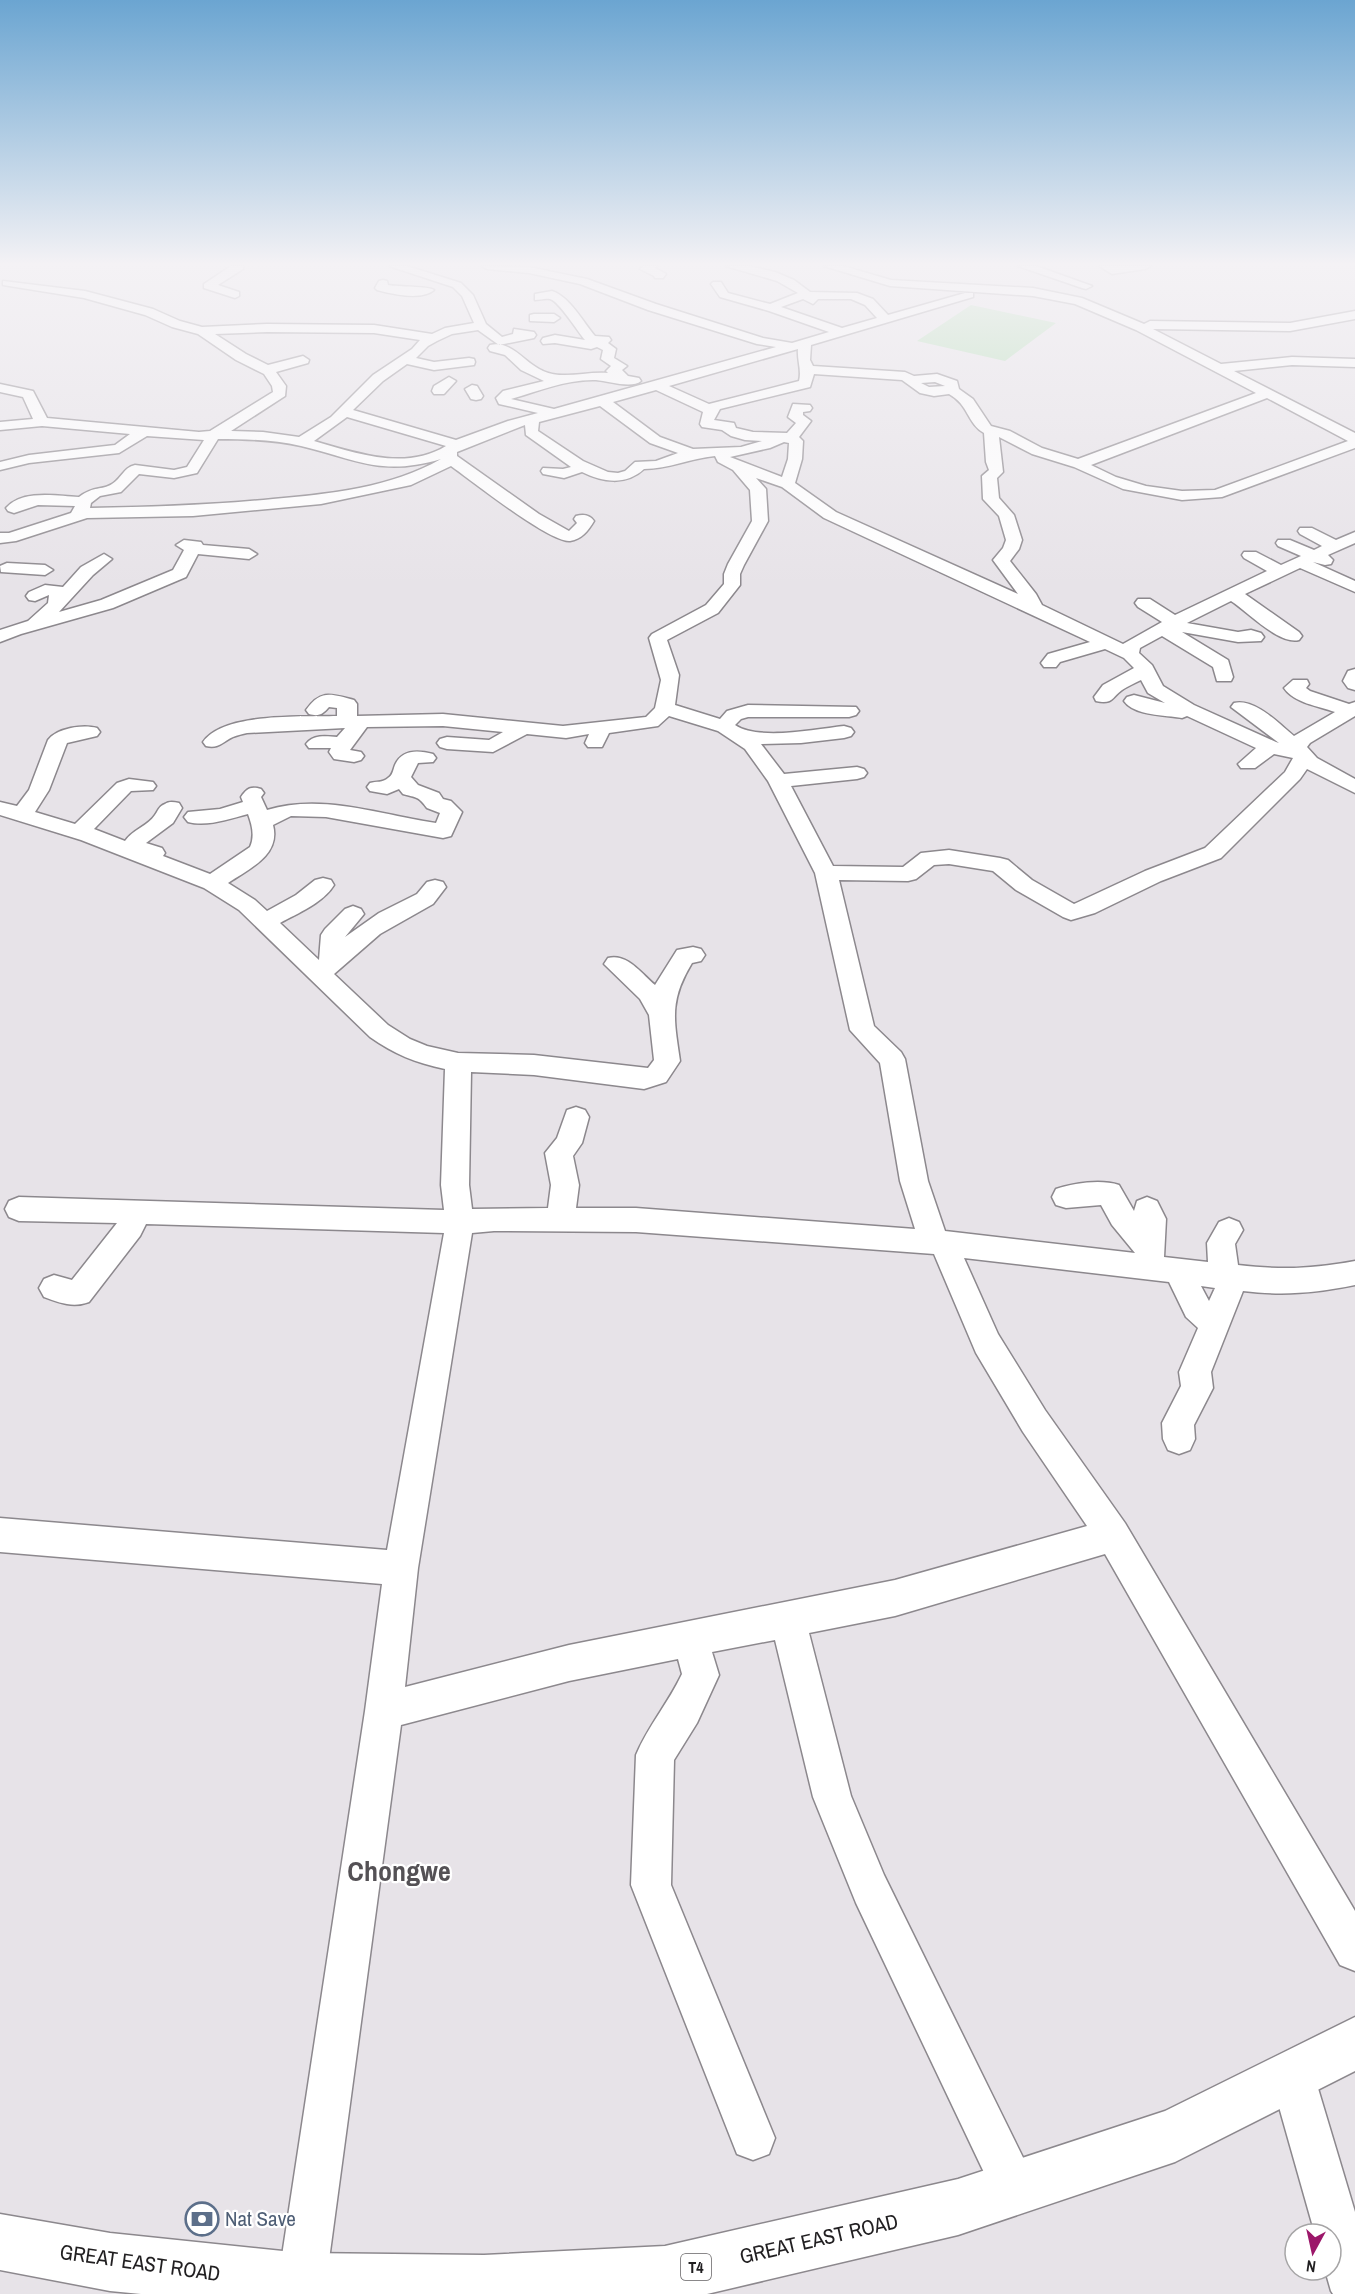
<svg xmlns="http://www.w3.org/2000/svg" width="1355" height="2294" viewBox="0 0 1355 2294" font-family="'Archivo Narrow',sans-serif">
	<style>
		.green { fill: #aedcb0 }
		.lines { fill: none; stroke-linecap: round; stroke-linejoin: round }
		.minor-casing { stroke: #8c888d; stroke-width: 3 }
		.highway-casing { stroke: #8c888d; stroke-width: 3 }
		.minor { fill: #fff; fill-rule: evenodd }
		.highway { fill: #fff; fill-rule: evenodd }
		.labels { text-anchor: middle; stroke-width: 4.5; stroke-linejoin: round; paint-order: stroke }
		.shield { fill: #fff; stroke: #646264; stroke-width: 1.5 }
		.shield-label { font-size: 16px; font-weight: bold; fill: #211f21 }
		.near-service-label { font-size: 21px; fill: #4e5e75; stroke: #fff; text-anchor: start }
		.near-street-label { font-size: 21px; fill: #211f21; stroke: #fff }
		.near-district-label { font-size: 28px; font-weight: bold; fill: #545155; stroke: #fff }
	</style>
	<rect width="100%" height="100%" fill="#e7e3e8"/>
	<path class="green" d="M971,305L1056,323L1005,361L917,341Z"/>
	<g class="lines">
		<g class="minor-casing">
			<g id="minor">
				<path d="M231,266H243V269L218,285L239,292V296L235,298L204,288V284Z"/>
				<path d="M389,266H407L461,283L473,295L486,324L502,337L513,334L514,329L534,332L536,335L534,338L499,345L478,330L452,334L437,341L428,346L416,358L434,362L469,358L474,359L475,362L474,365L434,370L407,364L383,381L353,410L456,440L508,421L538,413L499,404L496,398L503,391L544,381L521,370L505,355L490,351L488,348L490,345C512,340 524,363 543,371C563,380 586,371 608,373L606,371L611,366L601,359L603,350L597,347L591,349L555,343L543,344L541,341L543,338L555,335L585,340C578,332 559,301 550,299C545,298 540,300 535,300V294L552,291C570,297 583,322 595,336L609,337L611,340L608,343L616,349L614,358L627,366L622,370L628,376L639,378L641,381C632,389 608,381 596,380C567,379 539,391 511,399L554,409L776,347L757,344L648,310L580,284L529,273L487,269L481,266L529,267L587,279L656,304L763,338L792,343L829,332L769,311L720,297L711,284L713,282H721L728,293L770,304L798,293L777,281L726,266H749L775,272L794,280L810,292L857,293L873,299L888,315L965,293H973V297L811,345L810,360L813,366L905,372L914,376L937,374L957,381L959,389L973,399L991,426L1010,431L1042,448L1078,459L1256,393L1136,330L1075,304L1033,296L890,286L824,266H843L891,280L1033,288L1082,298L1144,324L1150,321L1290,323L1355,311V319L1290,331L1153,329L1221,364L1292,357L1355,359V367L1292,365L1234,371L1355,433V448L1222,497L1182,500L1123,489L1074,467L1032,454L999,437L1003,472L997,478L999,498L1014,515L1022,540L1019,549L1010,561L1036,594L1042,605L1123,644L1162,622L1138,607L1135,603L1138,599H1150L1175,615L1267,571L1244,558L1242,555L1244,552H1256L1281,565L1301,556L1278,546L1276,543L1278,540H1290L1314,550L1322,546L1300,534L1298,531L1300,528H1312L1336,540L1355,532V543L1328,555L1333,560L1331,564L1325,565L1313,562L1355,581V592L1300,568L1245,594L1299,632L1302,636L1299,640C1279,645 1248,612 1231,601L1187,623L1238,632L1251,630L1261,633L1264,637L1261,641L1238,642L1182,632L1228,660L1233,677L1231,681H1217L1213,667L1162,636L1140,648L1139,653L1152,665L1163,686L1194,705L1276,742L1279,743L1231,707L1234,703C1255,698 1279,724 1294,736L1335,712C1318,706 1294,703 1284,688L1293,680H1307L1309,684L1306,688L1310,691L1349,704L1355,702V716L1310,743L1307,747L1317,758L1355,779V793L1307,769L1300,779L1221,858L1161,881L1095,913L1071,920L1063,917L1016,890L993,871L949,864L934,865L916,879L908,881L839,880L874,1026L901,1052L905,1059L928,1181L945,1231L1135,1253L1112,1225L1101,1205L1066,1208L1056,1205L1052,1197L1056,1189C1074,1183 1101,1179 1119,1185L1134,1211L1137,1201L1147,1197L1157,1201L1166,1219L1164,1257L1208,1262L1207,1243L1219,1222L1229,1218L1239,1222L1243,1230L1235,1244L1238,1265C1281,1270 1312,1269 1355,1261V1285C1316,1293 1283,1296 1243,1291L1211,1372L1213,1388L1194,1425L1195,1439L1190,1450L1179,1454L1168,1450L1163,1439L1162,1423L1181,1386L1179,1372L1198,1328L1186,1317L1169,1282L964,1258L998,1334L1045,1410L1125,1523L1355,1911V1971L1340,1965L1105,1554L895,1616L809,1633L851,1796L884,1875L1038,2188L1031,2204L1015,2211L999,2204L856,1903L813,1797L775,1640L712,1652L719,1675L697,1723L674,1760L671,1885L775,2138L769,2154L753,2160L737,2154L631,1885L636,1755C648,1726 669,1702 682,1674L678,1659L569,1681L401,1725L326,2282L321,2294H283L278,2282L365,1711L382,1584L0,1552V1518L387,1550L444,1233L146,1224L140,1236L89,1302C73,1308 60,1303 44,1297L39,1288L44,1279L54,1275L72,1280L117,1223L19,1221L9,1217L5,1209L9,1201L19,1197L444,1210L441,1185L445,1069C416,1063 394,1054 370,1037L239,910L204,888L81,840L0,815V802L17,806L29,790L48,740C57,728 83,724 97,728L100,732L97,736L67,743L49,790L35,812L75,824L117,783L129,779L153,782L156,786L153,790L131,791L94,829L125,841C133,829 148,826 155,815C158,811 159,806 165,804C169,801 174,802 179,803L182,808L173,823L146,843L162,848L165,853L163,856L210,874L250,847C255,836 252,825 248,814C229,819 207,827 188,822L184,817L188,812L220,809L243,802L241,797C247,788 251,786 261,789L264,793L261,797L267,810C322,793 381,815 436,823L440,813L427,808C418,796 417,798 403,794L399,789L387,794L370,791L367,787L370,783C376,781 383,783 388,778C393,775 393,770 395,765C402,749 418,750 433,754L436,758L433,762L418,763L411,777L418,785L439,793L443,799L451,801L462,812L451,836L443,838L326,817L291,816L273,825C281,855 249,869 228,883L255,900L267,911L296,895L315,880L323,878L331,880L334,885C323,903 298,913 280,923L319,960L321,935L325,929L345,909L353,906L361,909L364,914L345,937L379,913L417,894L427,882L435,880L443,882L446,887L433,904L380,934L334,974L388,1025L410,1039L427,1046L458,1053L534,1055L648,1068L654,1060L649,1015L640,999L604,964L608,958C627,953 641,973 655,985L677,950L693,947L701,949L705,955L701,961L692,963C669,1001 674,1019 680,1061L666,1082L644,1089L534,1075L471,1072L469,1185L472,1209L548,1208L551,1185L545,1153L557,1138L567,1110L576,1107L585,1110L589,1117L582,1143L573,1156L579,1185L576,1208H636L915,1229L900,1181L880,1063L850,1030L815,873L768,781L745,749L718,731L669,716L658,726L609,733L602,747H588L585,743L589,734L566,738L527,734L493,752L447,749L440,747L437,743L440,739L447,737L489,740L503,732L443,726L367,727L350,750L361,752L364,756L361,760L354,762L334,759L329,752L331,748H309L306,744C313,734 327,736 337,737L345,728L247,733C243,734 237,735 233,737C222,742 219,749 206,746L203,742C224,712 304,717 337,716V708L329,707C323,714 319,717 309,714L306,710C321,689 331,694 354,700L357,704V716L443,714L563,726L646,717L655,708L661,680L649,638L652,634L706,605L724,584V574L728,564L752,521L750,490L733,470L718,462L715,456C691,458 669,469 644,469C626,486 602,482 582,472L564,478L543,474L541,471L543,468L563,469L571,467L526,435L525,425L457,452V456L539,514L569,531L577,523L574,519L576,516C583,514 590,515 594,521C588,531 582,539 570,541C550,543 471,480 451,466L411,485L321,504L193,516L87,518L16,541L0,543V533H9L71,513L75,506L38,505L14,513L8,511L6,508C22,489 58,496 79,497C95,485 101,491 112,484C121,479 124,467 135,465L174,470L187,467L204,440L147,436L119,453L29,463L0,470V462L29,455L115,445L130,434L42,426L0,430V422L33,419L23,397L0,392V384L33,391L47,418L199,432L210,431L273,392L272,386L264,374L236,360L198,334L172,327L145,315L84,298L3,285V281L85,291L153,309L180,321L202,327L267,324L374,325L432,334L445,328L474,323L462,296L453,287ZM803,299L813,304L818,299H851L865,305L877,318L842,328L781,307ZM267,332L374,333L420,340L412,349L373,375L331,417L299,437L263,432L231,431L285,396L286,386L276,372L308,363L309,360L303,356L268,365L246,354L215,334ZM798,349C797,361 802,370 799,381L709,404L669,386ZM814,374L902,380L920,393L934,396L949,394C969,405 967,423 984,433L986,462L989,470L982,476L983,499L999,516L1006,540L1003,548L993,560L1018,594L836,512L795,483L802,459L803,441L799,437L811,421L803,415V412L810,411L812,408L810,405L793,404L788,417L796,423L787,433L753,432L736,428L734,423L714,420L720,409L810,387ZM935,382L945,386L929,387L921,383ZM656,390L703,412L700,424L702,427L722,430L731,436L745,440L762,441L741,447L693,449L660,437L613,402ZM1267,398L1348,441L1215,490L1182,491L1146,486L1116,477L1091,465ZM600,406L650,443L678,453L656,461L635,462L625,471L618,473L608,472L583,461L538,431L539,422ZM347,417L446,446C405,471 356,453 314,441ZM218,439C246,439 274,440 301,446C356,459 381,477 441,459C390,488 330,494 273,499C212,505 152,507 90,508L91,503L100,496L121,492L139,474L174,478L197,473ZM784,442L789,443L788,459L782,477L730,457L770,448ZM756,478L782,487L824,518L1090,642L1048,654L1041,663L1044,667H1056L1060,662L1105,649L1124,658L1134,668L1103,685L1094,697L1096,701C1113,705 1112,697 1122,690C1128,686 1135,683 1141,680L1148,693L1165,703L1134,695L1127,697L1124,701C1135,716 1165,715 1182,718L1187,716L1256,748L1238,764L1241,768H1255L1274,754L1293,758L1285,772L1205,848L1145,871L1074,904L1032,880L1008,860L1000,858L949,850L921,853L903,867L833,866L791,786L857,779L864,777L867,773L864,769L857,767L784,774L761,744L801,743L844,738L851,736L854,732L851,728L844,726C816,729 759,741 735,725L741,719L748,717H849L856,715L859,711L856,707L748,705L727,711L720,719L675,705L679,675L667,640L718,613L740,585V574L744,565L768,521L766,489ZM494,1231L636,1232L934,1254L976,1353L1023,1432L1087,1526L895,1580L569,1645L405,1687L418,1568L472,1233ZM1201,1286L1215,1288L1209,1301Z"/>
				<path d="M643,266H657L655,268L666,274L663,278H655L654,276L640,269Z"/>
				<path d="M1018,266H1036L1092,286L1086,289L1082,288Z"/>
				<path d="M1099,266H1151L1145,269L1112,274Z"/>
				<path d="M383,280L387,281L388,285C398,287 429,286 434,290C421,301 392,294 377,290L375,288L379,281Z"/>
				<path d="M534,314H554L560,318L554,322L530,321V315Z"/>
				<path d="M449,377L456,381L444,394H434L432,391L434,386Z"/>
				<path d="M472,385L477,386L483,396L481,399L476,400L471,399L465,389Z"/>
				<path d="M184,540L201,542L203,545L249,549L257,554L249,559L198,554L186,577L113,608L21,634L0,642V630L28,621L48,603L49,595L35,601L29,600L26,596L29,592L45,585L63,587L81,567L104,554L112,559L93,575L59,612L101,600L173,570L184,550L176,545Z"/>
				<path d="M7,563L45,565L53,570L45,575L1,572L0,566Z"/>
				<path d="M1355,669V690L1348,688L1343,681L1348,671Z"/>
				<path d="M1292,2053L1307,2060L1314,2075L1355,2212V2294H1333L1331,2291L1325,2270H1331V2234H1315L1270,2075L1277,2060Z"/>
			</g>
		</g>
		<g class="highway-casing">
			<path id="highway" d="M1355,2017V2071L1175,2162L958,2235L707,2294H141L110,2291L0,2270V2214L110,2233L302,2253L484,2255L665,2246L958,2179L1165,2111Z"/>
		</g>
		<use href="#minor" class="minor"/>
		<use href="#highway" class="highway"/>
	</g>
	<linearGradient id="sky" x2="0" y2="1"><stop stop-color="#6ba5d1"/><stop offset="0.45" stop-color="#f4f2f5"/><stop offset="1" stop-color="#f4f2f5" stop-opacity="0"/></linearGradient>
	<rect width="1355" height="587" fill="url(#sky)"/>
	<defs>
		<g id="bank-ring" transform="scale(1.725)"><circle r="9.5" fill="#fff" stroke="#5c6f8a" stroke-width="1.5"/><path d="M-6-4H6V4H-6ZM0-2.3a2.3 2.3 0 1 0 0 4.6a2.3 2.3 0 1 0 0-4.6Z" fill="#5c6f8a"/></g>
	</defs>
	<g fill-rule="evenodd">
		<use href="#bank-ring" x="202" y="2219"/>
	</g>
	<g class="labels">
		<rect class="shield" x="681" y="2254" width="30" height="26" rx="4.5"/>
		<g class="shield-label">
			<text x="696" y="2273">T4</text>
		</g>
		<g class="near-service-label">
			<text x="225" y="2226">Nat Save</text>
		</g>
		<g class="near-street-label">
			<text transform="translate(819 2239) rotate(-13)" y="7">GREAT EAST ROAD</text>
			<text transform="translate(140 2263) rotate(8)" y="7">GREAT EAST ROAD</text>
		</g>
		<g class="near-district-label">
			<text x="399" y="1881">Chongwe</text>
		</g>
	</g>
	<g transform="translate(1313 2252) rotate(188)"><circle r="28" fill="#ffffff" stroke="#a6a5a6" stroke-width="1.5"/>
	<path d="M0-4.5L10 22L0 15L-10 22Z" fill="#9c176a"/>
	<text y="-9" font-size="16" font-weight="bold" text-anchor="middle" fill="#211f21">N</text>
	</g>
</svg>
